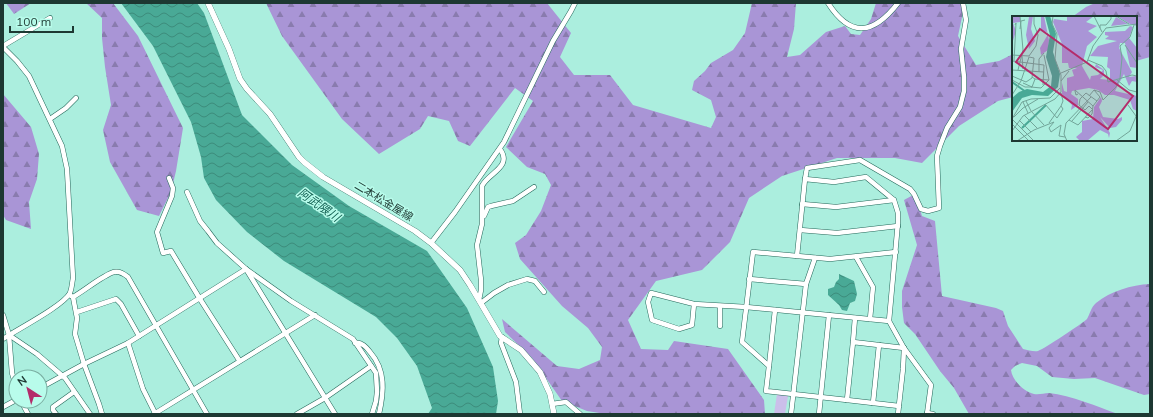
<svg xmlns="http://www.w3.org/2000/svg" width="1153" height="417" viewBox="0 0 1153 417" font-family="Mulish,'Noto Sans JP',sans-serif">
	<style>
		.green { fill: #cbbfea }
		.forest { fill: url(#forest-firs) }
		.water { fill: url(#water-waves) }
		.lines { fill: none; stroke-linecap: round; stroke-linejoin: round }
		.minor-casing { stroke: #24685a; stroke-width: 5.5 }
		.major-casing { stroke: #24685a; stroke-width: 6 }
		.minor { stroke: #fff; stroke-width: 4.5 }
		.major { stroke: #fff; stroke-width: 5.5 }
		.labels { text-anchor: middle; stroke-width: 3; stroke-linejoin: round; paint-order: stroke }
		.street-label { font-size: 11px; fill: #1d3832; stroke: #b8fceb }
		.water-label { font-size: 12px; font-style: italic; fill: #136153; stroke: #b8fceb }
		.inset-river { fill: none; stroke: #49a996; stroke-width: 2 }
		.inset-road { fill: none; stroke: #72a599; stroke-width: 1 }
		.view { fill: #b42b6a; fill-opacity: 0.15; stroke: #b42b6a; stroke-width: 2 }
		.inset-edge { fill: none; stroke: #1d3832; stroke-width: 2 }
	</style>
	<defs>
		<pattern id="forest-firs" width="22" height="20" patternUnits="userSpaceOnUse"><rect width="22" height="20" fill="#a995d6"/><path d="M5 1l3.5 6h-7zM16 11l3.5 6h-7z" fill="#897bae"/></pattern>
		<pattern id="water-waves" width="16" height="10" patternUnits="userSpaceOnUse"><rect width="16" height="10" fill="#49a996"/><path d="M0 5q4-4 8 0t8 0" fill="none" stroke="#3c8b7b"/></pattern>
	</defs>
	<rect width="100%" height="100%" fill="#abeede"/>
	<path class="green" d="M777,394L788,396L785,414H774Z"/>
	<g class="forest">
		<path d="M6,3H31L14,14Z"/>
		<path d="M86,3H113L138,36L183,128L176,171L171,192L159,216L137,210L110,162L103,130L111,105L105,67L102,38V18Z"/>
		<path d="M266,3H547L571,33L560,57L574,75H610L633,105L711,128L716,117L711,100L692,90L694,81L705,71L711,63L733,50L745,33L752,3H796L794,29L787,57L800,55L826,32L845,26L851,34L860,35L871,19L876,3H965L958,36L976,65L999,61L1013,54V97L998,101L959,126L922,163L895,158H837L782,176L749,198L730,242L702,270L656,281L628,320L641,349L668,350L674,341L728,349L764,400L765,414H606L587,411L562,401L532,358L505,332L502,319L557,366L579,369L600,360L602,347L588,328L562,306L520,259L515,243L526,235L541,211L551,185L545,174L527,167L506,147L533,101L515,88L470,146L458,141L449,121L428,116L420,129L379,154L342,119L282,36Z"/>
		<path d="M1095,3H1150V57L1136,61V17H1072L1086,7Z"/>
		<path d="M3,94L31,127L39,154L37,179L29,202L31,229L6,220L3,215Z"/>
		<path d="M915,194L922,216L935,221L942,296L996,308L1003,311L1008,326L1023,349C1028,350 1034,352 1038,351C1044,349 1083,323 1087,319C1090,314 1091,307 1096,303C1111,291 1131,285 1150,284V394L1144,395L1095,378L1074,379L1052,377L1037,366L1022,363L1015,366L1011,370C1012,380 1024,392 1034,394C1039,395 1044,393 1049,393C1071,395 1098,407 1118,414H969L954,388L940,371L915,334L904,323L902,307V291L917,245L904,200Z"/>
	</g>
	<g class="water">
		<path d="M121,3H197L204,13L242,115L292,165L349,206L427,251L467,308L493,367L498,401L496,414H428L432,408L417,366L397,338L376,317L284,261L247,232L216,200L204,178L201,157L191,122L153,46Z"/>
		<path d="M839,274L854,281L857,294L855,301L850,303L847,311L842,310L839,305L828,295V289L834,287L836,282L839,279Z"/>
	</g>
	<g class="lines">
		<g class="minor-casing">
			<g id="minor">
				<path d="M828,3C851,39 874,34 898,3"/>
				<path d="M3,46L50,18"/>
				<path d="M3,47L17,61L29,76L62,146L67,169L73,278C72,283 72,288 70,293C63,306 18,329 3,339"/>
				<path d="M50,119L66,108L76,98"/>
				<path d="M169,178L173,188L172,196L157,232L163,253L171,251L200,299L239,360"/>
				<path d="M805,179L807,168L860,160L910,189L914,194L921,209L928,211L939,208L937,156L940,146L947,128L960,107L964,91V77L961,49L966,20L963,3"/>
				<path d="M187,192L200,221L208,231L217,243L246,269L291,301L353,339L376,373L377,392L376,401L372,414"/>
				<path d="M802,204L836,207L894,200"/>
				<path d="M484,216L488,207L491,206L513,201L534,187"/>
				<path d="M800,230L837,233L898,226"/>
				<path d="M431,243L455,212L504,142L553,41L571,11L575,3"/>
				<path d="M896,252L830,259L753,252L742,342L769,366L766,391L847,400L853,342L904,348"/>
				<path d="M797,256L805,179L834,182L866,177L894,200L898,213V222L889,321L904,348L931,385L927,414"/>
				<path d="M856,257L873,287L870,319"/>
				<path d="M749,279L806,284"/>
				<path d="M71,296L73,297L77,318L75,334L84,364L99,404L102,414"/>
				<path d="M73,297C84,291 103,275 114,272C120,271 124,274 128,277L207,414"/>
				<path d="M479,300L481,290V280L477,245L482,224V186C488,173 513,167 500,149"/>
				<path d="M481,303L494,293L508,285L527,279L535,281L544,292"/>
				<path d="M694,304L692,325L679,329L652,320L648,302L651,293L694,304L746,307L889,321"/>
				<path d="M720,306V326"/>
				<path d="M77,312L116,299L121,304L139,336"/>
				<path d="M3,315L9,335L12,373L16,386"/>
				<path d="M9,335L37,354L65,378L90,414"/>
				<path d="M502,337L501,343L516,382L520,414"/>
				<path d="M853,342L855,318"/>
				<path d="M128,343L143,389L155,413"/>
				<path d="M355,343C362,342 366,347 370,352C386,370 384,392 379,414"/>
				<path d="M769,366L775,310"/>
				<path d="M40,388L84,364L128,343L246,269L335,414"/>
				<path d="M847,400L899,406"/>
				<path d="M21,401L28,414"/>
				<path d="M873,403L879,345"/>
				<path d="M552,404L566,402L580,414"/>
				<path d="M3,407L16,400"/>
				<path d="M927,413L933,414"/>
				<path d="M56,414L53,410V407L74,392"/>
				<path d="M154,414L315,315"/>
				<path d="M297,414L325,398L371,366"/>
				<path d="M791,414L806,284L815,258"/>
				<path d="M819,414L829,315"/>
				<path d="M898,414L903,369L904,348"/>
			</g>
		</g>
		<g class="major-casing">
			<path id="major" d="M208,3L229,49L240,79L247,89L270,114L299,157L304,162L323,177L415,231L431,243L460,270L470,285L500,336L521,350L540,372L550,394L554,414"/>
		</g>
		<use href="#minor" class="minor"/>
		<use href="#major" class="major"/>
	</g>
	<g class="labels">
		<g class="street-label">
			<text transform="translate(384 201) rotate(31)" y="4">二本松金屋線</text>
		</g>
		<g class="water-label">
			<text transform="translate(319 205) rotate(35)" y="4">阿武隈川</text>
		</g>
	</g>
	<g transform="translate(1012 16)">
		<rect width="125" height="125" fill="#abeede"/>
		<path d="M0,0H8V6L1,7L4,15L0,28ZM13,0H21L19,13L23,25L17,33L14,19L17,1ZM29,0H32L37,24L36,34L29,39L28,32L35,20V16L29,15ZM49,0H82L74,6L85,10L76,15L85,21L75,30L70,50L78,64L79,60L86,59L91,54L83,51L84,48L92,54V59L88,63L98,64V53L95,51L96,41L78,40L86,30L105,25L93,23L97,20L93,19V16L113,15L118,10L121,11L117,22L125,32V52L118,51L113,27H108L107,32L120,56L117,61L124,60L125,66L120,65L117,70L112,58L103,75L125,80V95L121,93L118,84L102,79H93L86,74L77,72L60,75L59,78L66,83V89L59,94L60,89L50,78V67L52,75L55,76V62L62,60L60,54L65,52H57L56,47H50V28L41,6L42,3L55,5V1ZM105,0H125V10L118,8ZM104,1L116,8L99,10ZM89,81L90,85L87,91L91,101L106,103L110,101V104L104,111L98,112L88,101L98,117L97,122L96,118L88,114L75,125H68L64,121L70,116V105L81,103L82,91Z" fill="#a995d6"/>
		<path d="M33,0H38L44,18L41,36L48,58L46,71L36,80L20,79L10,82L0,96V82L7,76L15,73L31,76L39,70L40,60L34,41L38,19Z" fill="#49a996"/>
		<path class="inset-river" d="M0,66L14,76M10,112L34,89"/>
		<path class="inset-road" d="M82,0L90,16M104,0L117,8M88,12V9H94L99,3V0M8,13L9,5L13,4M113,29L125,47M0,39L17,40L24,30L26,19L22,8V0M10,40L11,53M76,44L90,50L94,55L96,66L120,59L125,60M0,45L32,49L31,69M2,45L4,7L3,9M0,54L32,56M6,54L11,34L8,0M27,56V43L32,37M49,57L75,46L81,30L94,12L125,8M0,60L14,66L20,62L22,42L17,41M108,62L110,42L108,30L118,21L122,9M23,63L37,64M104,63L117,74L125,76M0,64L13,71H20L11,67M49,65L57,55M19,71L29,72L37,64L32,39M20,71L23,63L20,61M82,74L88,76L91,84M66,78L64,79L63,75V74L81,90M0,79L9,65L17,41M91,84L104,71L108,62M14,85L19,95L32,109M11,86L16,97M33,88L45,102L51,93L49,90M116,89L124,100M80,93L77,90L73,94L67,89L68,83L74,77L85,85M12,99L25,112M2,101L11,92L26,83M73,101L76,102L80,98L81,90L88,81L82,74L77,80M0,103L10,86L19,83L38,82L48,72M0,103L22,125M7,104L19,116M57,104L66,109L80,94M60,105L76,86M37,107L49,90L51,85L49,77M0,108L17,125M0,115L11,100L43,83L49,76V59L43,43L45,18L40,8L41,0M5,125L22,114L42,106L37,112L39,116L49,109L47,120L53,121M55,125L52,118L54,107L79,81M104,125L118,115L125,98"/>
		<path class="view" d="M28,13L121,80L96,113L4,46Z"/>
		<rect width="125" height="125" class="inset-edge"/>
	</g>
	<rect width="1153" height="417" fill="none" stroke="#1d3832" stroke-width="8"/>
	<g transform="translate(28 389) rotate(324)"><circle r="19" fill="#b8fceb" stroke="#7aaea1"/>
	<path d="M0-3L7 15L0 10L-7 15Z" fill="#b42b6a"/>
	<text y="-6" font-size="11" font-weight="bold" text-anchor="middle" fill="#1d3832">N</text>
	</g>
	<path d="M10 26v6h63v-6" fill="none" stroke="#1d3832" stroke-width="2"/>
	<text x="16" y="26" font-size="12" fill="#1d3832" stroke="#b8fceb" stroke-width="3" paint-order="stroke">100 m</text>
</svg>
